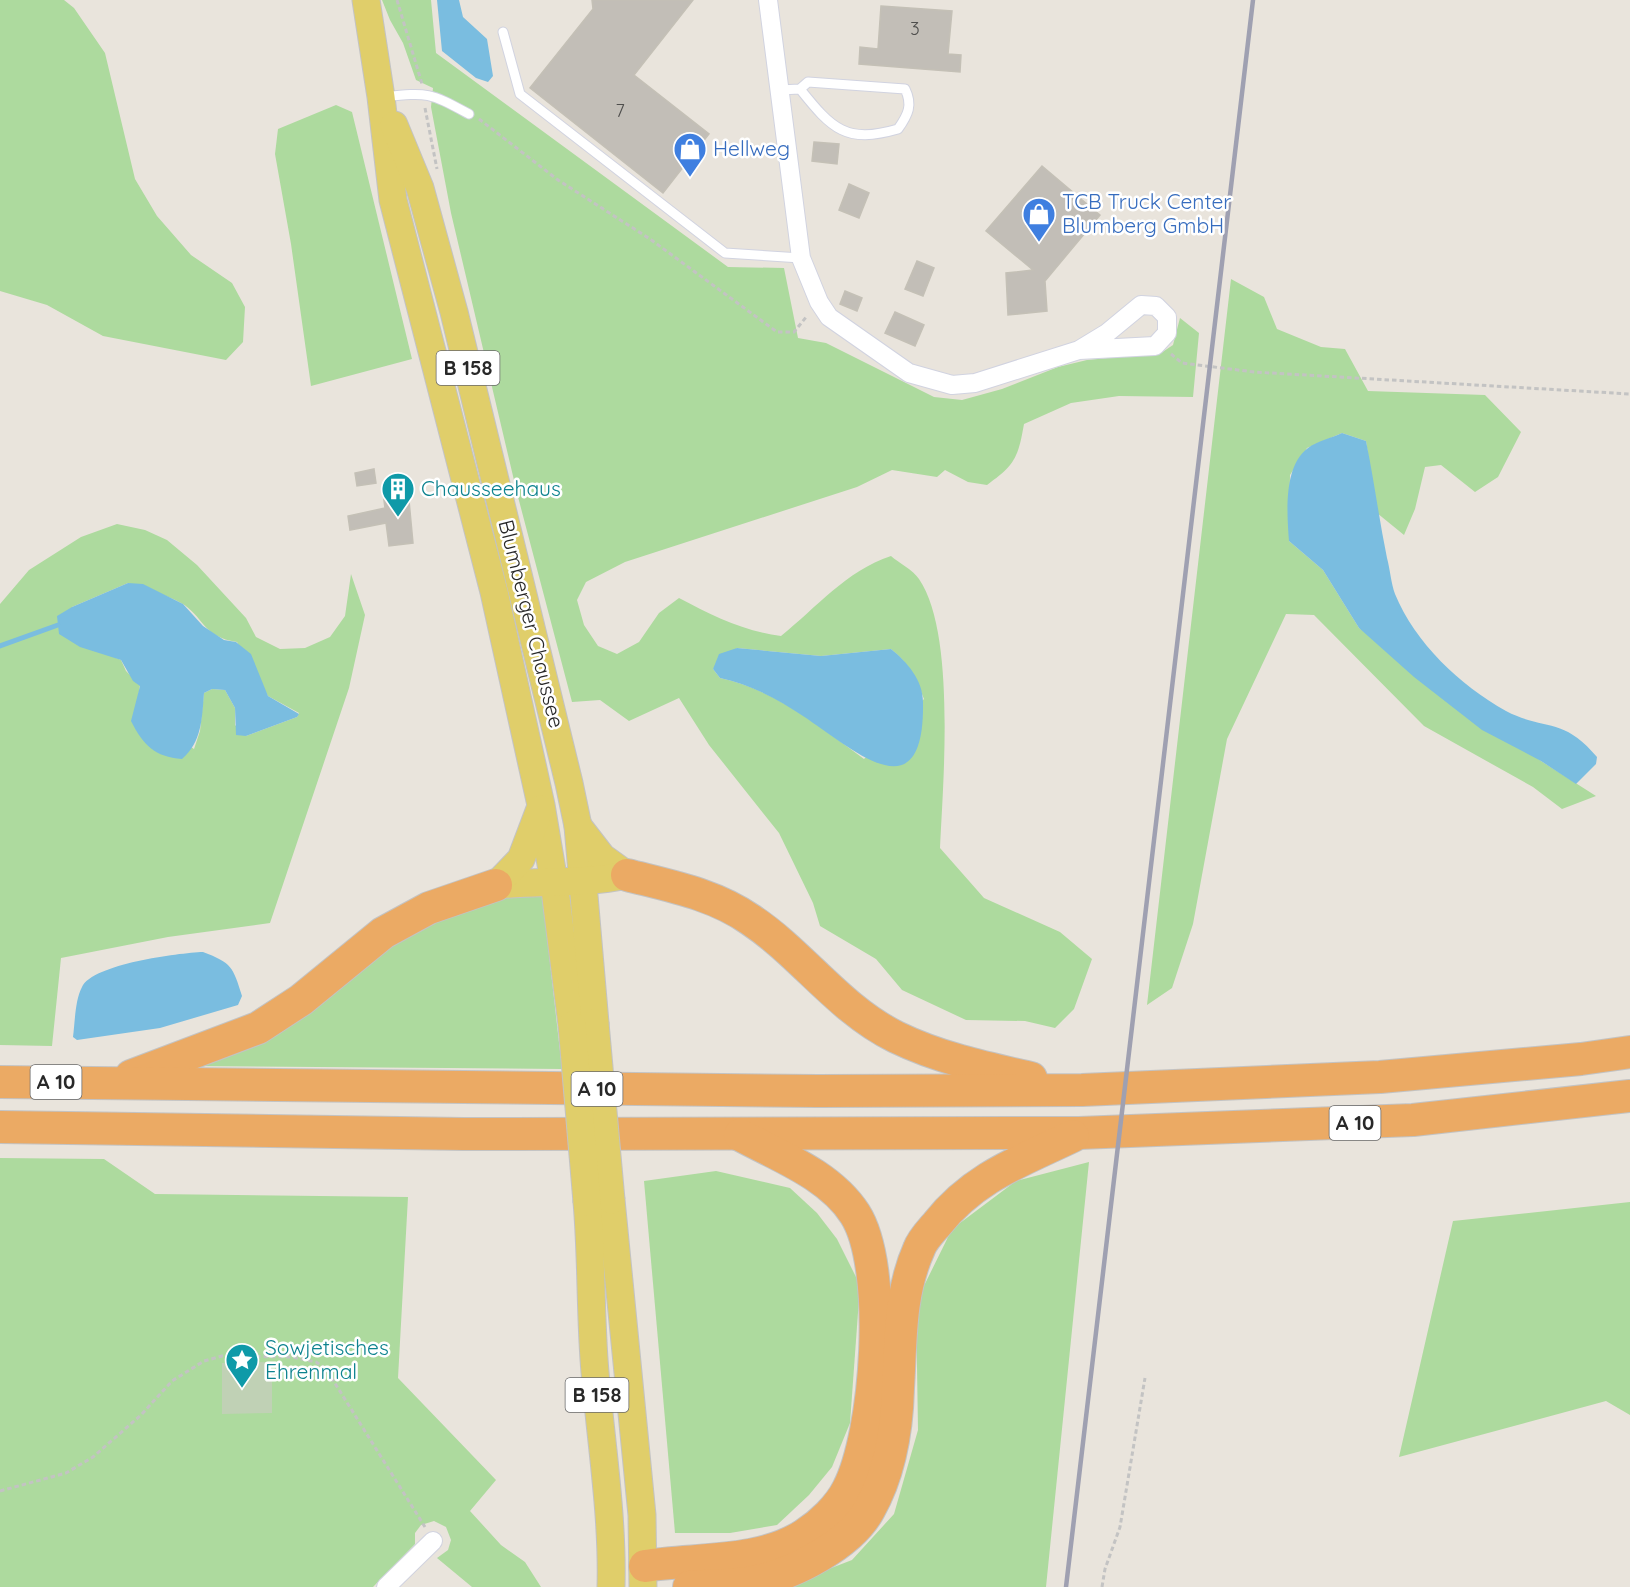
<svg xmlns="http://www.w3.org/2000/svg" width="1630" height="1587" viewBox="0 0 1630 1587" font-family="Quicksand,sans-serif">
	<style>
		.green { fill: #adda9e; fill-rule: evenodd }
		.cemetery { fill: #c0d1b5 }
		.water { fill: #7abde0 }
		.lines { fill: none; stroke-linecap: round; stroke-linejoin: round }
		.stream { stroke: #7abde0; stroke-width: 5 }
		.building { fill: #c2beb7; stroke: #c4c0b6; stroke-width: 1.5 }
		.service-casing { stroke: #d1d3e0; stroke-width: 11 }
		.minor-casing { stroke: #d1d3e0; stroke-width: 20 }
		.primary-casing { stroke: #c3c3c3; stroke-width: 29 }
		.motorway-casing { stroke: #c3c3c3; stroke-width: 34 }
		.path { stroke: #c3c3c3; stroke-width: 3; stroke-dasharray: 4.5 3; stroke-linecap: butt }
		.service { stroke: #fff; stroke-width: 9 }
		.minor { stroke: #fff; stroke-width: 18 }
		.primary { stroke: #e0ce6a; stroke-width: 27 }
		.motorway { stroke: #ebaa64; stroke-width: 32 }
		.rail { stroke: #9fa0b1; stroke-width: 4.5 }
		.primary-bridge-casing { stroke: #c3c3c3; stroke-width: 29; stroke-linecap: butt }
		.primary-bridge { stroke: #e0ce6a; stroke-width: 27 }
		.labels { text-anchor: middle; stroke-width: 5; stroke-linejoin: round; paint-order: stroke }
		.number-label { font-size: 18px; fill: #4e4e4c }
		.shield { fill: #fff; stroke: #686868; stroke-width: 1.5 }
		.shield-label { font-size: 20px; font-weight: bold; fill: #282828 }
		.shop-label { font-size: 21px; fill: #366cbe; stroke: #fff; text-anchor: start }
		.culture-label { font-size: 21px; fill: #0d838f; stroke: #fff; text-anchor: start }
		.street-label { font-size: 21px; fill: #282828; stroke: #fff }
	</style>
	<rect width="100%" height="100%" fill="#e9e4dc"/>
	<g class="green">
		<path d="M0,0H64L74,8L105,53L135,179L157,216L191,255L232,283L245,307L243,342L226,360L103,336L47,305L0,291Z"/>
		<path d="M382,0H431L436,53L728,267L784,268L798,338L826,343L934,397L962,400L1002,389L1058,367L1087,360L1161,353L1173,345L1180,318L1199,333L1193,397L1119,396L1071,403L1024,424C1018,458 1015,465 987,485L968,482L945,470L937,477L892,470L857,487L625,562L586,582L577,600L584,625L598,646L617,654L639,642L659,613L679,598C713,616 743,631 781,636C817,607 846,571 891,556C899,563 913,570 919,579C956,633 943,782 940,848L984,898L1060,932L1092,959L1074,1009L1055,1028L1025,1021L966,1020L902,990L876,959L820,926L813,903L779,833L709,745L679,698L629,721L600,700L572,702L517,493L451,213L431,107L433,88L416,80L403,43L390,20ZM737,648L821,656L891,649C909,664 916,677 924,699L864,759C820,727 774,689 720,678L713,669Z"/>
		<path d="M336,105L352,112L412,359L311,386L291,244L275,154L278,129Z"/>
		<path d="M1231,279L1264,297L1277,329L1321,347L1345,349L1368,391L1485,395L1521,432L1498,477L1475,492L1441,465L1425,467L1415,509L1404,535L1377,513L1366,441L1342,433L1307,448L1290,475L1289,541L1323,570L1359,628L1541,761L1596,796L1562,809L1533,787L1424,726L1314,615L1286,614L1227,739L1193,924L1172,988L1147,1005Z"/>
		<path d="M117,524L145,530L167,540L197,565L246,618L256,637L280,649L305,648L330,637L345,616L351,574L365,615L349,688L270,923L168,937L61,958L52,1046L0,1045V604L29,570L81,537ZM128,583C145,590 165,594 181,603C203,615 202,637 237,642L268,696L299,713L297,717L246,736L235,725V708L225,690L212,689L204,693L200,731L194,749L136,710L140,685L126,671L121,660L104,653L72,607Z"/>
		<path d="M542,892L562,1069L185,1066L357,961L466,902Z"/>
		<path d="M0,1158L104,1159L155,1194L408,1197L398,1378L496,1480L470,1511L501,1545L525,1562L541,1587H472L437,1558L448,1550L451,1540L446,1527L434,1521L421,1525L415,1533V1544L373,1587H0Z"/>
		<path d="M1089,1162L1046,1587H782L852,1560L894,1514L918,1430L916,1302L952,1229L1016,1181Z"/>
		<path d="M716,1171L790,1188L817,1213L837,1239L860,1285L850,1423L832,1467L809,1495L777,1525L730,1533H675L644,1181Z"/>
		<path d="M1630,1202V1415L1606,1401L1399,1457L1453,1221Z"/>
	</g>
	<path class="cemetery" d="M272,1362V1413L222,1414V1363Z"/>
	<g class="water">
		<path d="M437,0H459L463,17L487,39L493,76L488,82L476,78L442,51Z"/>
		<path d="M1342,433L1366,441C1374,480 1379,519 1387,558C1390,569 1391,583 1395,594C1415,643 1460,685 1506,711C1544,731 1563,716 1597,757L1596,764L1576,784L1541,761L1482,730L1414,677L1359,628L1323,570L1289,541C1287,515 1283,466 1308,448C1317,441 1332,438 1342,433Z"/>
		<path d="M128,583L143,584L183,604L203,626L224,640L236,642L251,654L268,696L299,714L297,717L246,736L236,735L235,708L225,690L212,689L204,693C202,718 202,742 182,759C155,757 143,745 131,721L140,686L133,681L121,660L80,647L59,634L57,616L72,607Z"/>
		<path d="M737,648L821,656L891,649C907,662 923,680 923,702C925,817 853,749 803,716C778,699 749,684 720,678L713,669L719,654Z"/>
		<path d="M203,952C232,963 233,967 242,996L238,1005L160,1028L77,1040L73,1037C75,1022 75,1000 82,987C93,964 178,953 203,952Z"/>
	</g>
	<g class="lines">
		<path class="stream" d="M0,646L58,625"/>
	</g>
	<g class="building">
		<path d="M592,0H693L634,75L709,134L663,193L530,88L593,9Z"/>
		<path d="M881,6L952,11L948,54L961,55L960,72L859,64L860,47L878,49Z"/>
		<path d="M814,142L839,144L837,164L812,161Z"/>
		<path d="M1042,166L1100,215L1045,281L1047,311L1008,315L1006,273L1033,270L986,231Z"/>
		<path d="M849,184L869,193L859,218L839,210Z"/>
		<path d="M917,261L934,268L923,296L905,289Z"/>
		<path d="M845,291L862,298L857,311L840,304Z"/>
		<path d="M895,312L924,325L915,346L885,333Z"/>
		<path d="M374,469L376,483L357,486L355,473Z"/>
		<path d="M408,490L413,543L389,546L386,523L350,530L348,516L385,508L383,493Z"/>
	</g>
	<g class="lines">
		<g class="service-casing">
			<g id="service">
				<path d="M503,32L520,94L725,253L801,258"/>
				<path d="M779,90L800,89L808,82L905,89C913,105 908,115 898,129C846,144 832,129 800,89"/>
				<path d="M384,97C429,92 430,93 469,114"/>
			</g>
		</g>
		<g class="minor-casing">
			<g id="minor">
				<path d="M768,0L801,258L819,302L829,317L909,373L952,385L975,383L1079,350L1155,346L1167,333V317L1156,306L1141,305L1107,333L1079,350"/>
				<path d="M386,1587L433,1541"/>
			</g>
		</g>
		<g class="primary-casing">
			<g id="primary">
				<path d="M366,0L381,97L393,200L494,592L541,805L554,882L572,1025"/>
				<path d="M394,125L420,188L454,312L569,783L578,826L595,1023"/>
				<path d="M578,826L602,857L627,875"/>
				<path d="M496,885C540,881 584,884 627,875"/>
				<path d="M496,885L521,859L540,809"/>
				<path d="M611,1200L642,1515L643,1587"/>
				<path d="M587,1202C592,1258 590,1315 595,1372C601,1443 613,1516 611,1587"/>
			</g>
		</g>
		<g class="motorway-casing">
			<g id="motorway">
				<path d="M627,875C670,886 714,894 751,920C802,954 839,1009 896,1037C939,1058 986,1068 1031,1078"/>
				<path d="M131,1076L258,1028L301,1000L383,933L429,908L496,885"/>
				<path d="M0,1082L818,1091L1082,1090L1380,1077L1581,1059L1630,1052"/>
				<path d="M0,1127L464,1134L1079,1133L1413,1120L1630,1096"/>
				<path d="M645,1566C696,1558 759,1564 804,1535C821,1524 839,1507 848,1489C877,1434 889,1267 855,1214C830,1175 779,1156 740,1135"/>
				<path d="M689,1587C711,1585 735,1586 757,1581C793,1574 851,1544 869,1510C890,1473 897,1429 898,1388C901,1341 899,1294 919,1249C922,1240 931,1231 937,1224C974,1177 1021,1161 1073,1136"/>
			</g>
		</g>
		<g class="path">
			<path d="M397,0L422,84"/>
			<path d="M425,108L437,169"/>
			<path d="M479,119L558,180L650,239L777,332H794L807,316"/>
			<path d="M1171,354L1182,363L1254,372L1630,394"/>
			<path d="M0,1491L66,1473L93,1457L141,1415L172,1381L204,1361L222,1356L292,1357L316,1362L326,1369L425,1527"/>
			<path d="M1102,1587L1105,1569L1120,1527L1145,1378"/>
		</g>
		<use href="#service" class="service"/>
		<use href="#minor" class="minor"/>
		<use href="#primary" class="primary"/>
		<use href="#motorway" class="motorway"/>
		<path class="rail" d="M1066,1587L1253,0"/>
		<g class="primary-bridge-casing">
			<g id="primary-bridge">
				<path d="M595,1023L611,1200"/>
				<path d="M572,1025L587,1202"/>
			</g>
		</g>
		<use href="#primary-bridge" class="primary-bridge"/>
	</g>
	<defs>
		<g id="shop-pin" transform="scale(1.725)"><path d="M0 17L-7.5 6A9.5 9.5 0 1 1 7.5 6Z" fill="#3f7fe0" stroke="#fff"/><path d="M-5-2.5h2.3a2.7 3.5 0 0 1 5.4 0H5L5.5 6h-11ZM-1.5-2.5h3a1.5 2.3 0 0 0-3 0Z" fill="#fff"/></g>
		<g id="building-pin" transform="scale(1.725)"><path d="M0 17L-7.5 6A9.5 9.5 0 1 1 7.5 6Z" fill="#0f9aa8" stroke="#fff"/><path d="M-4-6H4V6H1V3H-1V6H-4ZM-2.5-4.3h1.7v1.8h-1.7ZM.8-4.3h1.7v1.8H.8ZM-2.5-1h1.7V.8h-1.7ZM.8-1h1.7V.8H.8Z" fill="#fff"/></g>
		<g id="sight-pin" transform="scale(1.725)"><path d="M0 17L-7.5 6A9.5 9.5 0 1 1 7.5 6Z" fill="#0f9aa8" stroke="#fff"/><path d="M0-6L1.8-2.2L6-1.7L2.9 1.2L3.7 5.4L0 3.3L-3.7 5.4L-2.9 1.2L-6-1.7L-1.8-2.2Z" fill="#fff"/></g>
	</defs>
	<g fill-rule="evenodd">
		<use href="#shop-pin" x="690" y="149"/>
		<use href="#shop-pin" x="1039" y="214"/>
		<use href="#building-pin" x="398" y="489"/>
		<use href="#sight-pin" x="242" y="1360"/>
	</g>
	<g class="labels">
		<g class="number-label">
			<text x="915" y="35">3</text>
			<text x="620" y="117">7</text>
		</g>
		<g class="shield">
			<rect x="436.5" y="351" width="63" height="34" rx="4.5"/>
			<rect x="30.5" y="1065" width="51" height="34" rx="4.5"/>
			<rect x="571.5" y="1072" width="51" height="34" rx="4.5"/>
			<rect x="1329.5" y="1106" width="51" height="34" rx="4.5"/>
			<rect x="565.5" y="1378" width="63" height="34" rx="4.5"/>
		</g>
		<g class="shield-label">
			<text x="468" y="375">B 158</text>
			<text x="56" y="1089">A 10</text>
			<text x="597" y="1096">A 10</text>
			<text x="1355" y="1130">A 10</text>
			<text x="597" y="1402">B 158</text>
		</g>
		<g class="shop-label">
			<text x="713" y="156">Hellweg</text>
			<text x="1062" y="209">TCB Truck Center<tspan x="1062" dy="24">Blumberg GmbH</tspan></text>
		</g>
		<g class="culture-label">
			<text x="421" y="496">Chausseehaus</text>
			<text x="265" y="1355">Sowjetisches<tspan x="265" dy="24">Ehrenmal</tspan></text>
		</g>
		<g class="street-label">
			<text transform="translate(531 624) rotate(76)" y="7">Blumberger Chaussee</text>
		</g>
	</g>
</svg>
